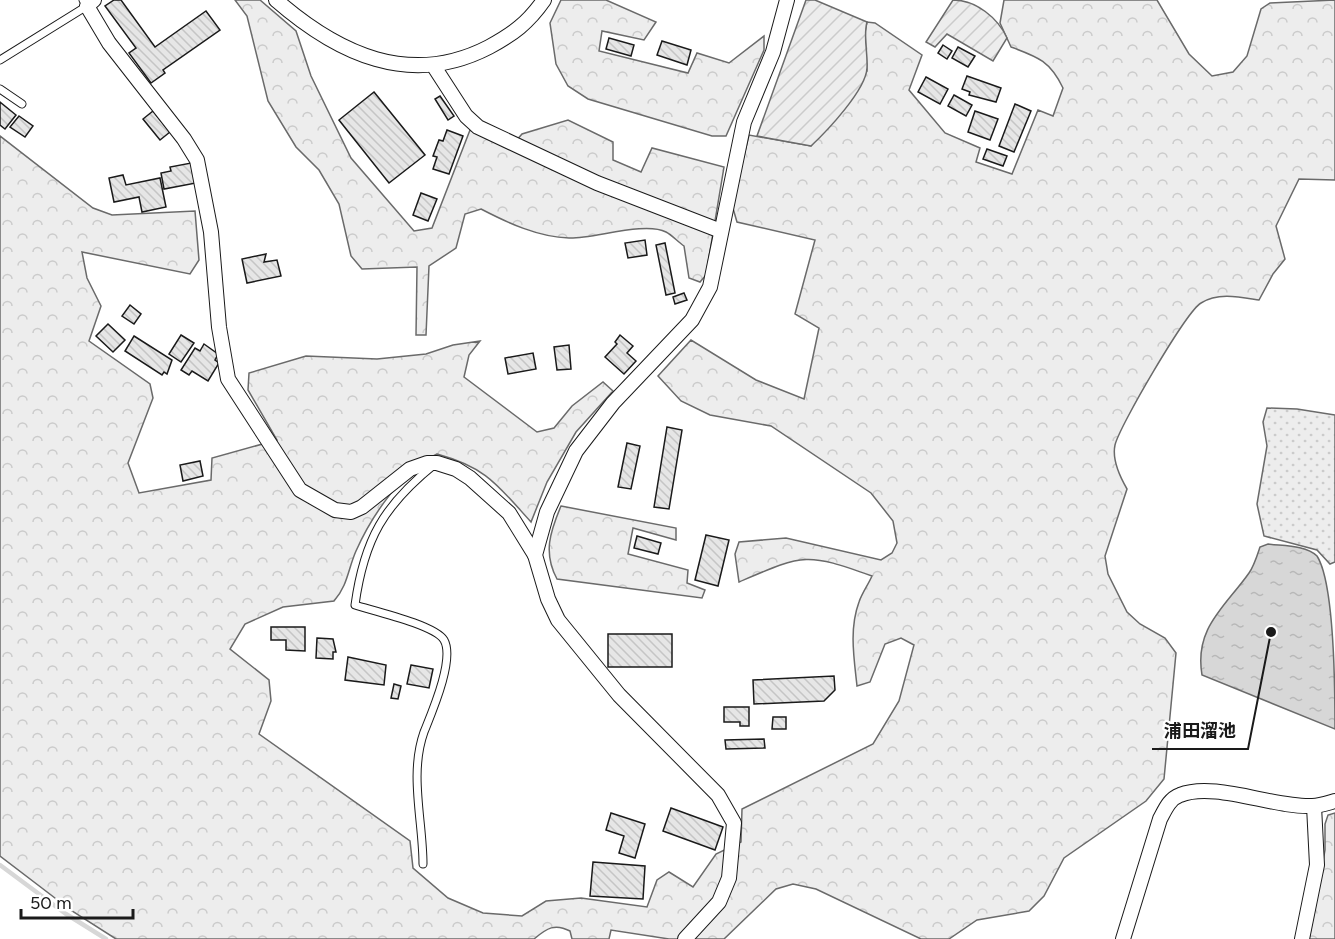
<svg xmlns="http://www.w3.org/2000/svg" width="1335" height="939" viewBox="0 0 1335 939" font-family="Figtree,'Noto Sans JP',sans-serif">
	<style>
		.grass { fill: url(#grass-dots); stroke: #6a6a6a; stroke-width: 1.5 }
		.forest { fill: url(#forest-crowns); stroke: #6a6a6a; stroke-width: 1.5 }
		.garden { fill: url(#garden-furrows); stroke: #6a6a6a; stroke-width: 1.5 }
		.water { fill: url(#water-ripples); stroke: #6a6a6a; stroke-width: 1.5 }
		.lines { fill: none; stroke-linecap: round; stroke-linejoin: round }
		.stream { stroke: #d7d7d7; stroke-width: 4.5 }
		.building { fill: url(#building-back-hatch); stroke: #1a1a1a; stroke-width: 1.5 }
		.lane-casing { stroke: #1a1a1a; stroke-width: 9 }
		.street-casing { stroke: #1a1a1a; stroke-width: 16 }
		.lane { stroke: #fff; stroke-width: 7 }
		.street { stroke: #fff; stroke-width: 14 }
		.leader { fill: none; stroke: #1a1a1a; stroke-width: 2 }
		.callout-dot { fill: #1a1a1a; stroke: #fff; stroke-width: 2 }
		.callout-label { font-size: 18px; text-anchor: middle; font-weight: bold; fill: #1a1a1a; stroke: #fff; stroke-width: 4.5; stroke-linejoin: round; paint-order: stroke }
	</style>
	<defs>
		<pattern id="grass-dots" width="8" height="8" patternUnits="userSpaceOnUse" patternTransform="scale(1.5)"><rect width="8" height="8" fill="#ededed"/><path d="M2 2h.1M6 6h.1" fill="none" stroke="#cbcbcb" stroke-width="1.8" stroke-linecap="round"/></pattern>
		<pattern id="forest-crowns" width="20" height="18" patternUnits="userSpaceOnUse" patternTransform="scale(1.5)"><rect width="20" height="18" fill="#ededed"/><path d="M2 6a3 3 0 1 1 6 0M12 15a3 3 0 1 1 6 0" fill="none" stroke="#cbcbcb"/></pattern>
		<pattern id="garden-furrows" width="10" height="10" patternUnits="userSpaceOnUse" patternTransform="scale(1.5)"><rect width="10" height="10" fill="#ededed"/><path d="M-1 1l2-2M0 10L10 0M9 11l2-2" fill="none" stroke="#cbcbcb"/></pattern>
		<pattern id="water-ripples" width="26" height="14" patternUnits="userSpaceOnUse" patternTransform="scale(1.5)"><rect width="26" height="14" fill="#d7d7d7"/><path d="M2 4q2-2 4 0t4 0M15 11q2-2 4 0t4 0" fill="none" stroke="#b8b8b8"/></pattern>
		<pattern id="building-back-hatch" width="6" height="6" patternUnits="userSpaceOnUse" patternTransform="scale(1.5)"><rect width="6" height="6" fill="#e6e6e6"/><path d="M-1 5l2 2M0 0l6 6M5-1l2 2" fill="none" stroke="#c5c5c5"/></pattern>
	</defs>
	<rect width="100%" height="100%" fill="#fff"/>
	<path class="grass" d="M1267,408L1297,409L1335,415V562L1330,564L1317,550L1264,536L1257,504L1267,446L1263,422Z"/>
	<g class="forest">
		<path d="M235,0H260L296,31L311,76L351,158L414,231L432,228L470,130L509,149L522,134L568,120L613,142V160L641,172L652,148L724,167L706,275L700,282L689,278L684,246C678,242 672,235 666,232C645,221 593,239 569,238C538,237 508,223 481,209L465,214L456,248L429,266L426,335H416L417,267L362,269L351,256L339,204L319,170L296,147L268,101L247,16Z"/>
		<path d="M561,0H606L656,22L644,40L602,31L599,51L688,73L697,53L729,63L764,36V50L726,136H712L588,99L568,86L556,64L550,23Z"/>
		<path d="M1004,0H1157L1189,54L1212,76L1233,72L1247,56L1261,9L1270,3L1335,0V180L1299,179L1276,226L1285,259L1273,274L1259,300C1240,297 1218,292 1201,303C1186,312 1119,427 1115,445C1112,459 1120,477 1127,489L1105,556L1108,574L1127,612L1140,624L1165,638L1176,653L1164,779L1146,801L1064,858L1044,896L1029,911L977,920L949,939H921L816,889L793,884L776,889L724,939H669L611,930L609,939H572L570,931C555,923 547,928 534,939H116L72,911L0,856V136L93,208L112,215L195,211L199,260L190,274L82,252L87,278L101,306L89,341L150,384L153,398L128,463L139,493L211,480L212,458L277,440L248,390L249,373L306,356L377,359L426,354L453,345L480,341L469,355L464,377L537,432L554,428L572,406L603,382L613,391L576,432L547,482L531,522C498,486 488,468 437,454C402,471 372,515 356,551C348,569 348,585 334,601L283,607L245,624L230,649L269,680L271,701L259,734L410,841L413,868L448,898L483,913L522,916L546,901L581,898L647,907L657,880L669,872L693,887L716,854L741,842L742,809L873,744L899,701L914,645L901,638L885,644L870,682L857,686C854,658 849,629 859,602C862,593 868,585 872,576C805,552 804,554 739,582L735,554L739,542L786,538L881,560L892,553L897,543L893,521L871,493L771,426L710,415L681,401L658,376L691,340L756,380L804,399L819,328L795,314L815,240L737,222L732,205L749,135L811,146L867,71L865,32L867,22L875,23L922,55L909,90L945,133L980,148L976,162L1012,174L1038,110L1053,116L1063,88C1050,61 1038,57 1011,47L1000,23Z"/>
		<path d="M561,506L676,528V540L633,528L628,554L688,570L687,583L705,590L702,598L557,579C543,553 550,532 561,506Z"/>
		<path d="M1335,813V939H1309L1325,850V824L1328,815Z"/>
	</g>
	<g class="garden">
		<path d="M806,0H815L867,22C863,37 868,52 867,68C866,90 827,131 811,146L757,136Z"/>
		<path d="M953,0C976,0 998,18 1007,38L993,61L947,34L935,47L926,42Z"/>
	</g>
	<path class="water" d="M1268,544C1283,546 1306,545 1317,556C1335,584 1335,690 1335,729L1202,675C1194,628 1225,607 1249,573C1254,566 1257,556 1260,547Z"/>
	<g class="lines">
		<path class="stream" d="M0,865L66,914L106,939"/>
	</g>
	<g class="building">
		<path d="M114,0H121L155,47L206,11L220,30L163,70L165,73L151,83L129,53L136,48L105,6Z"/>
		<path d="M609,38L634,45L631,56L606,49Z"/>
		<path d="M662,41L691,50L687,65L657,55Z"/>
		<path d="M943,45L952,51L947,59L938,53Z"/>
		<path d="M958,47L975,56L968,67L952,58Z"/>
		<path d="M967,76L1001,88L996,102L969,95L970,92L962,89Z"/>
		<path d="M926,77L948,89L940,104L918,92Z"/>
		<path d="M374,92L425,155L389,183L339,120Z"/>
		<path d="M954,95L972,105L966,116L948,106Z"/>
		<path d="M440,96L454,116L448,120L435,99Z"/>
		<path d="M0,102L16,115L5,129L0,125Z"/>
		<path d="M1015,104L1031,111L1014,152L999,146Z"/>
		<path d="M153,111L170,132L160,140L143,119Z"/>
		<path d="M975,111L998,119L990,140L968,132Z"/>
		<path d="M19,116L33,126L25,137L10,127Z"/>
		<path d="M447,130L463,136L449,174L433,169L437,157L433,156L439,140L443,141Z"/>
		<path d="M987,149L1007,156L1003,166L983,159Z"/>
		<path d="M191,163L196,183L164,189L161,173L171,171L170,167Z"/>
		<path d="M123,175L126,185L160,178L166,207L142,212L139,197L114,202L109,178Z"/>
		<path d="M421,193L437,199L428,221L413,215Z"/>
		<path d="M645,240L647,255L628,258L625,243Z"/>
		<path d="M665,243L675,293L666,295L656,245Z"/>
		<path d="M266,254L264,262L277,260L281,276L247,283L242,259Z"/>
		<path d="M684,293L687,300L675,304L673,297Z"/>
		<path d="M130,305L141,314L134,324L122,316Z"/>
		<path d="M108,324L125,340L113,352L96,336Z"/>
		<path d="M181,335L194,343L181,362L169,354Z"/>
		<path d="M620,335L633,346L627,353L636,361L624,374L605,357L617,344L615,342Z"/>
		<path d="M134,336L172,360L167,374L164,372L162,375L125,351Z"/>
		<path d="M204,344L218,354L215,360L219,363L208,381L192,371L189,375L181,370L195,348L200,351Z"/>
		<path d="M569,345L571,369L557,370L554,347Z"/>
		<path d="M533,353L536,369L508,374L505,358Z"/>
		<path d="M667,427L682,430L669,509L654,507Z"/>
		<path d="M627,443L640,446L631,489L618,487Z"/>
		<path d="M200,461L203,476L183,481L180,465Z"/>
		<path d="M706,535L729,540L718,586L695,580Z"/>
		<path d="M637,536L661,543L658,554L634,548Z"/>
		<path d="M271,627H305V651L286,650V640H271Z"/>
		<rect x="608" y="634" width="64" height="33"/>
		<path d="M317,638L333,639L336,652H333V659L316,658Z"/>
		<path d="M348,657L386,665L384,685L345,680Z"/>
		<path d="M411,665L433,669L429,688L407,684Z"/>
		<path d="M834,676L835,690L824,701L754,704L753,680Z"/>
		<path d="M394,684L401,686L398,699L391,698Z"/>
		<path d="M724,707H749V726H740V722H724Z"/>
		<path d="M773,717H786V729H772Z"/>
		<path d="M764,739L765,748L726,749L725,740Z"/>
		<path d="M671,808L723,827L715,850L663,831Z"/>
		<path d="M611,813L645,824L635,858L619,853L624,836L606,830Z"/>
		<path d="M593,862L645,866L643,899L590,896Z"/>
	</g>
	<g class="lines">
		<g class="lane-casing">
			<g id="lane">
				<path d="M0,60L87,6L83,0"/>
				<path d="M0,89L22,104"/>
				<path d="M423,864C423,821 409,774 424,732C432,712 455,659 444,640C435,625 374,611 355,605C364,539 384,505 435,464"/>
			</g>
		</g>
		<g class="street-casing">
			<g id="street">
				<path d="M94,0L87,6L109,43L184,139L197,160L211,232L219,327L228,379L300,490L335,510L351,512L362,507L410,469L427,463H437L456,469L470,478L509,513L535,555"/>
				<path d="M276,0C338,54 410,88 489,47C513,34 528,23 544,0"/>
				<path d="M433,65L466,116L478,127L597,183L721,231"/>
				<path d="M685,939L719,902L729,878L734,823L718,795L619,695L558,620L548,599L535,555L547,512L576,451L613,403L692,320L710,287L744,122L773,52L787,0"/>
				<path d="M1123,939L1160,819C1165,810 1169,799 1180,795C1214,781 1274,808 1312,806C1320,806 1328,803 1335,801"/>
				<path d="M1302,939L1317,865L1314,806"/>
			</g>
		</g>
		<use href="#lane" class="lane"/>
		<use href="#street" class="street"/>
	</g>
	<path class="leader" d="M1271 632L1248 749H1152"/>
	<circle class="callout-dot" cx="1271" cy="632" r="6"/>
	<g class="callout-label">
		<text x="1200" y="737">浦田溜池</text>
	</g>
	<path d="M21 909v9h112v-9" fill="none" stroke="#1a1a1a" stroke-width="3"/>
	<text x="30" y="909" font-size="18" fill="#1a1a1a" stroke="#ffffff" stroke-width="4.5" paint-order="stroke">50 m</text>
</svg>
